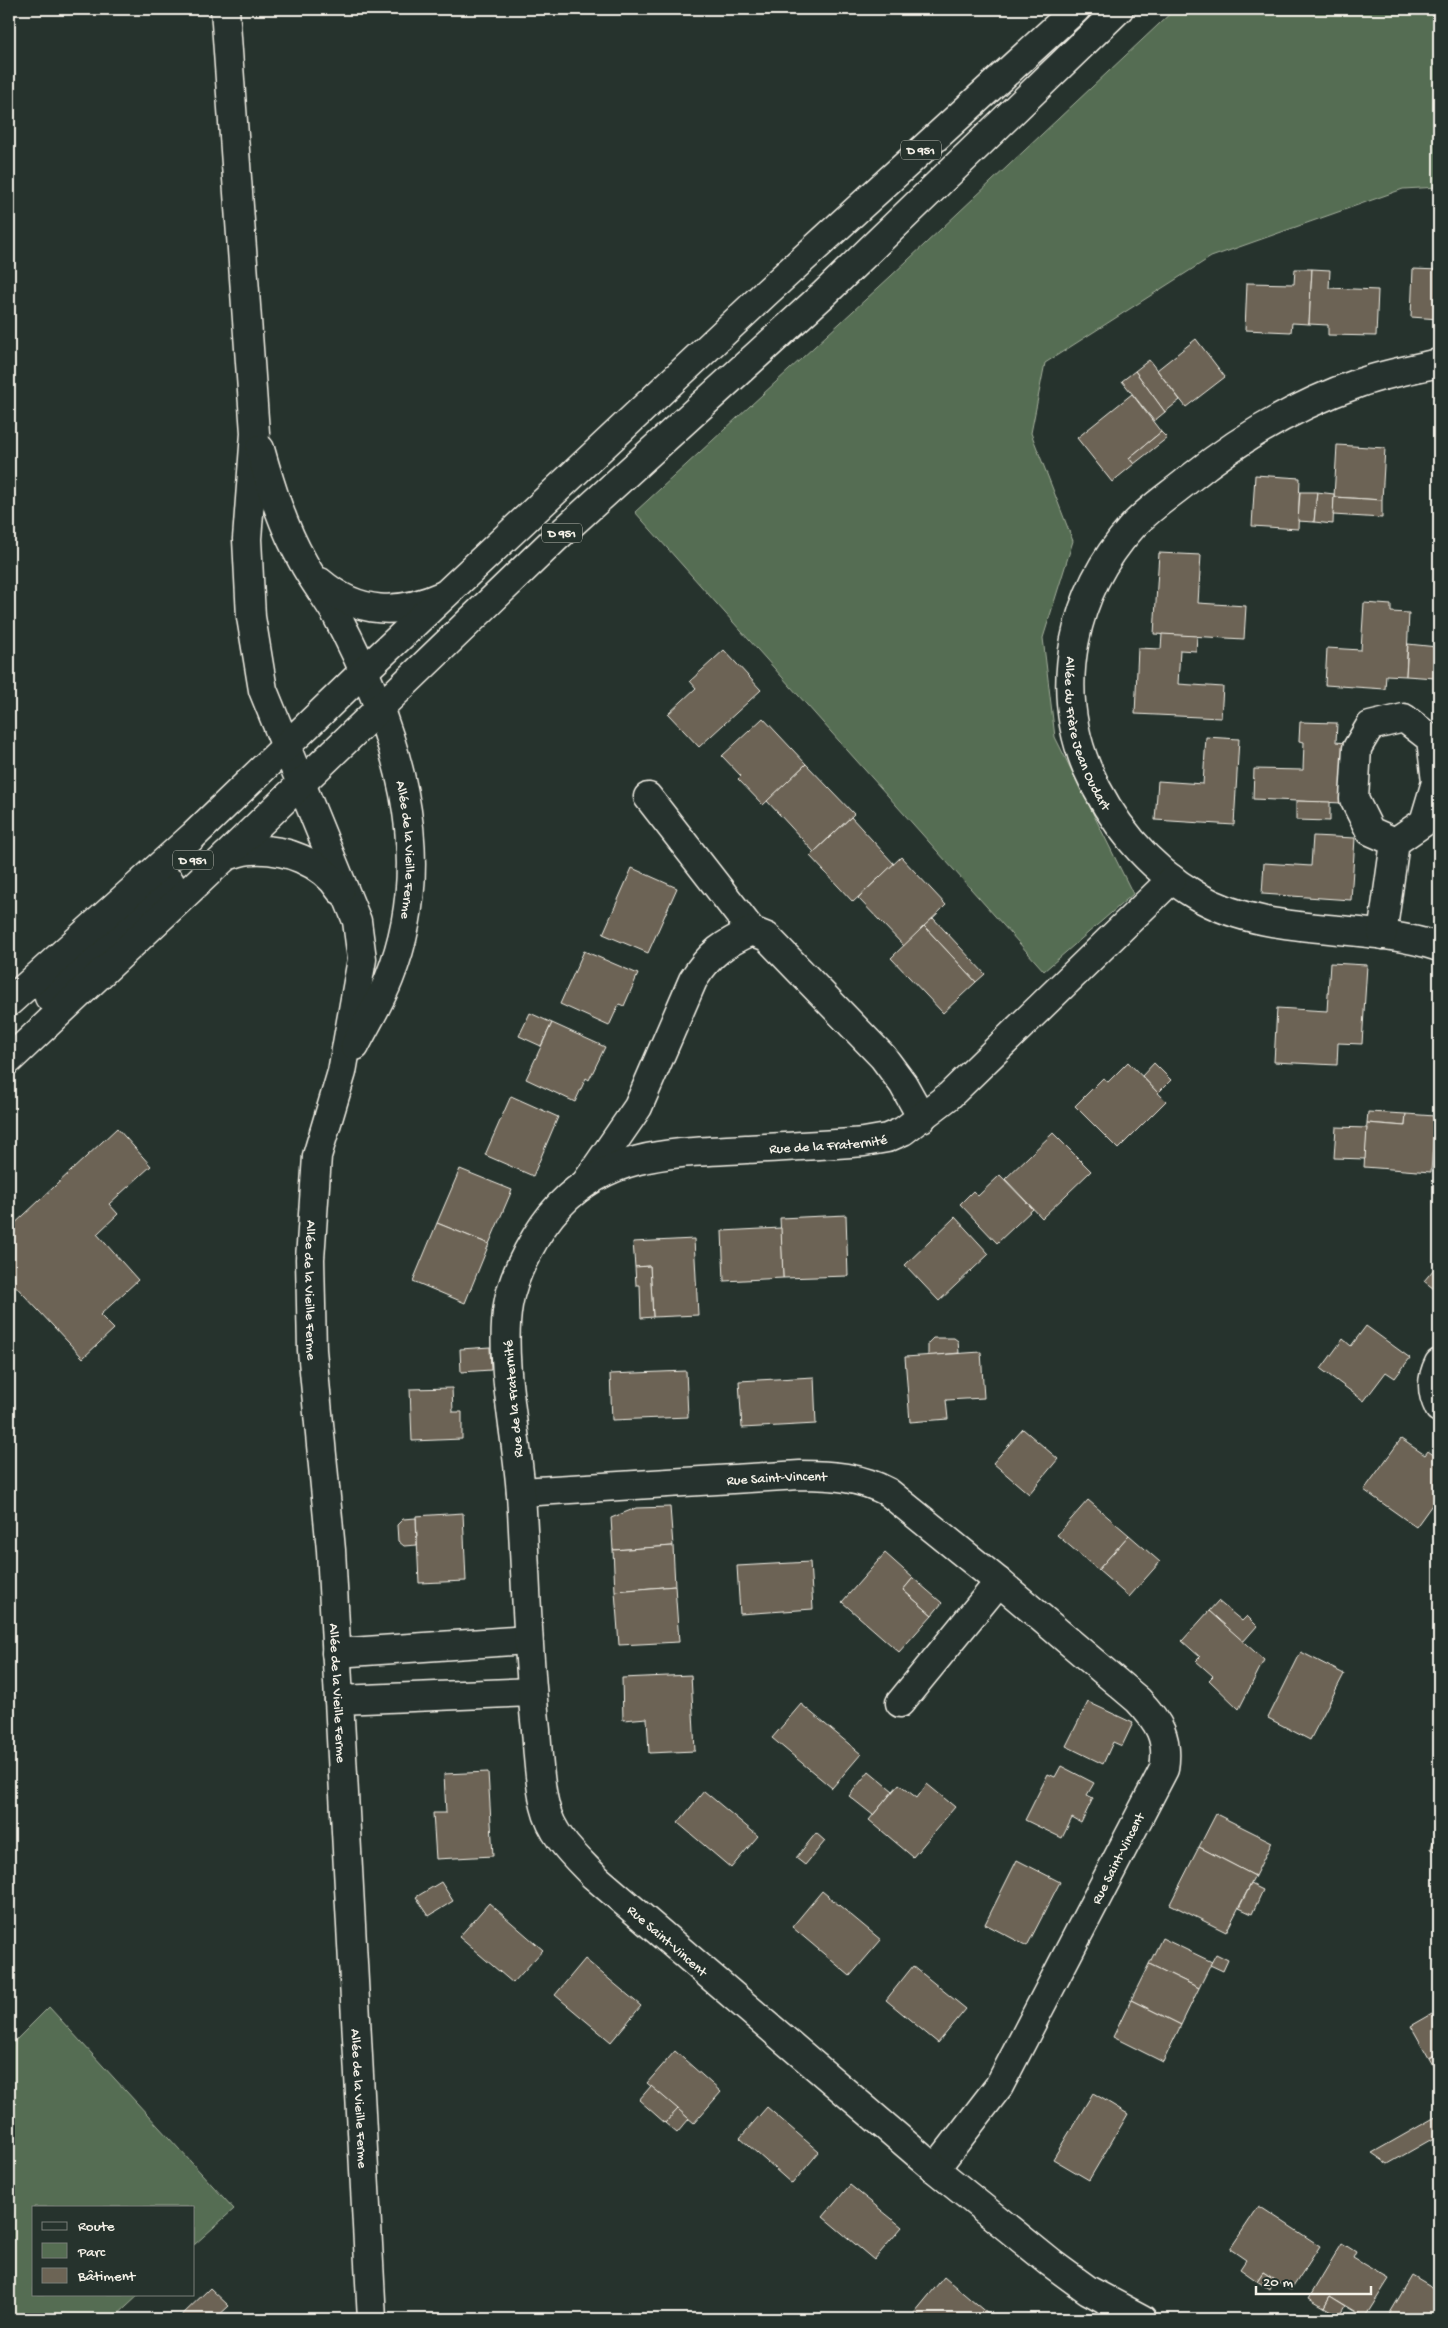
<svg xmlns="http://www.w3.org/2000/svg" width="1448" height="2328" viewBox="0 0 1448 2328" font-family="'Gochi Hand',sans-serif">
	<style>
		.green { fill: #556d52; stroke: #a4af9d }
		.building { fill: #6c6455; stroke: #f4f1e8 }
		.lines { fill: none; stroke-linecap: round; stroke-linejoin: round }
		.minor-casing { stroke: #f4f1e8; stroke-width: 31 }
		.major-casing { stroke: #f4f1e8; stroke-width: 31 }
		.minor { stroke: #26332d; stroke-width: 28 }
		.major { stroke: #26332d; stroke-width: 28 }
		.labels { text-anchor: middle; stroke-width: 4; stroke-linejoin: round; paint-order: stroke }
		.shield { fill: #26332d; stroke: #b6b8b0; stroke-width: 1 }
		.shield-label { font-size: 12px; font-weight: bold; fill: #f4f1e8 }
		.street-label { font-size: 14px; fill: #f4f1e8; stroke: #26332d }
	</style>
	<rect width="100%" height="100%" fill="#26332d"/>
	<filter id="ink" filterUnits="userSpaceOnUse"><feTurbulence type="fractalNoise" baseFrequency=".02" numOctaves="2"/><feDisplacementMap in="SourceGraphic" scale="10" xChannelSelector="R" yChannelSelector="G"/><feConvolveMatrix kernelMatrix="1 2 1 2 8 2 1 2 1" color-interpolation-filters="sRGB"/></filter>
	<g filter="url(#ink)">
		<g class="green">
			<path d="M1175,9H1439V187L1403,189L1211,257L1045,363L1031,433L1073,541L1043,638L1055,737L1133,894L1044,971L635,512L891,276Z"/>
			<path d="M49,2007L234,2209L194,2245V2207H34V2294H140L113,2319H9V2047Z"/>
		</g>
		<g class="building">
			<path d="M1295,269H1312L1309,324L1292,323L1291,332L1245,330L1247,283L1294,284Z"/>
			<path d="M1312,269L1330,270L1329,288L1378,290L1376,336L1328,335V325L1309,324Z"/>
			<path d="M1413,269L1439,270V319L1411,317Z"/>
			<path d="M1196,339L1225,377L1186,407L1157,370Z"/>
			<path d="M1149,360L1180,400L1165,412L1135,371Z"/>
			<path d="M1135,371L1165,412L1154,421L1122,381Z"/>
			<path d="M1132,394L1161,432L1129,458L1134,464L1112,482L1077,438Z"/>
			<path d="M1161,432L1167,438L1134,464L1129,458Z"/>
			<path d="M1337,445L1385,448L1382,500L1334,497Z"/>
			<path d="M1255,475L1300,478L1298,529L1252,526Z"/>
			<path d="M1300,492H1317L1314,522L1298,521Z"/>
			<path d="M1317,492L1334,494L1333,524L1314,522Z"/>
			<path d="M1334,497L1382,500V518L1333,515Z"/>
			<path d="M1159,553L1201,555L1198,603L1246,606L1244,639L1154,634Z"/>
			<path d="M1364,603L1391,605V612L1409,613L1406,676L1386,675L1385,689L1325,685L1327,648L1361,650Z"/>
			<path d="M1162,634L1197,636L1196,651L1180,650L1178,684L1223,687L1221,718L1135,714L1138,648L1161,649Z"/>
			<path d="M1408,644L1437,647L1436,652L1439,653V693H1434L1435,678L1406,676Z"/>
			<path d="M724,650L761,690L699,747L668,714L696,688L690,681Z"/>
			<path d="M763,718L806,764L763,805L738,779L741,776L722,756Z"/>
			<path d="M1300,722L1337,723L1336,742L1345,743L1342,803L1253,799L1254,769L1303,770L1304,742L1299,741Z"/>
			<path d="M1206,737L1239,739L1234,825L1155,820L1158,781L1203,784Z"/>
			<path d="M806,764L854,814L814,852L767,801Z"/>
			<path d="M1296,801L1330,802V821L1296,820Z"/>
			<path d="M851,817L894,864L853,902L810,856Z"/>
			<path d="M1313,836L1355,838L1351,900L1262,894L1264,863L1311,866Z"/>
			<path d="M901,857L946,905L904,946L858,898Z"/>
			<path d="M632,868L677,888L648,953L603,934Z"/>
			<path d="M933,918L985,974L976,982L924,926Z"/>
			<path d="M924,926L976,982L943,1013L891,958Z"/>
			<path d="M584,951L638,974L624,1006L619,1004L609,1026L560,1004Z"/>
			<path d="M1330,963L1367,965L1362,1044L1338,1043L1337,1065L1274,1062L1277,1008L1327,1011Z"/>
			<path d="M530,1013L552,1023L541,1046L519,1036Z"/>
			<path d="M552,1023L605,1047L589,1080L586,1078L575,1102L526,1079Z"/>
			<path d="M1128,1062L1166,1101L1118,1149L1075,1106L1103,1078L1108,1082Z"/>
			<path d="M1154,1063L1171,1080L1158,1093L1142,1076Z"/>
			<path d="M511,1096L558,1117L533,1176L485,1155Z"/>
			<path d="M1368,1112L1406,1114L1405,1126L1367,1123Z"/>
			<path d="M1406,1114L1435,1116L1431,1172L1364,1167L1367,1123L1405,1126Z"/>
			<path d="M1336,1127L1367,1128L1365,1159L1334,1158Z"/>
			<path d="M117,1128L151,1166L109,1204L118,1214L97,1234L138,1280L100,1315L114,1329L83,1358L9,1279V1229Z"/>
			<path d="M1053,1133L1091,1171L1042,1218L1005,1179Z"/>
			<path d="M460,1169L512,1190L489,1244L437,1223Z"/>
			<path d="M1000,1175L1033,1209L997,1243L960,1204L973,1191L978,1196Z"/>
			<path d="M846,1215L848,1276L783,1278L780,1218Z"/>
			<path d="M955,1217L989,1254L939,1301L905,1265Z"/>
			<path d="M437,1223L489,1244L465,1303L413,1281Z"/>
			<path d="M781,1228L783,1278L724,1281L722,1231Z"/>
			<path d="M694,1239L698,1315L653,1317L650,1266L635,1267L633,1242Z"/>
			<path d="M1439,1263V1293L1424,1281Z"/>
			<path d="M650,1266L653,1317L641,1318L640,1285H636L635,1267Z"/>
			<path d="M1366,1326L1410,1358L1395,1378L1386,1372L1364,1401L1321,1369L1343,1339L1351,1346Z"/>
			<path d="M933,1338H954L958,1341L959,1353L928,1356V1343Z"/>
			<path d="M490,1347L491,1370L461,1372L460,1349Z"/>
			<path d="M981,1352L984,1398L946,1400L948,1419L910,1422L905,1357Z"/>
			<path d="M686,1371L688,1417L612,1420L610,1374Z"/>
			<path d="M814,1377L816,1424L742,1428L739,1381Z"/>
			<path d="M452,1388L453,1412H462V1439L412,1441L410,1389Z"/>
			<path d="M1023,1429L1058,1459L1029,1494L993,1463Z"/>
			<path d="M1401,1439L1425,1455L1428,1451L1439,1459V1495L1416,1527L1364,1490Z"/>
			<path d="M1088,1500L1129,1535L1098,1570L1057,1535Z"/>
			<path d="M670,1507L673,1546L613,1550L611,1518L636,1508Z"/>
			<path d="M463,1513L466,1581L419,1583L416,1516Z"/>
			<path d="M416,1518L417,1545L404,1546L398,1541L397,1525L403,1519Z"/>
			<path d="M1129,1535L1160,1562L1129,1597L1098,1570Z"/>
			<path d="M673,1546L675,1586L615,1591L613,1550Z"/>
			<path d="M885,1553L913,1578L903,1590L932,1615L899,1652L842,1602Z"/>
			<path d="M810,1562L813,1609L740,1614L737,1566Z"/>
			<path d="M913,1578L942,1603L932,1615L903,1590Z"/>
			<path d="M675,1586L679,1642L619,1645L615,1591Z"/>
			<path d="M1218,1601L1242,1621L1247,1616L1257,1626L1243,1642L1209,1611Z"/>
			<path d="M1209,1611L1264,1660L1239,1709L1209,1680L1213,1676L1196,1661L1200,1657L1182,1641Z"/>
			<path d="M1301,1652L1344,1674L1310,1740L1268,1718Z"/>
			<path d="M691,1675L695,1751L649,1753L647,1718L623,1720L622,1678Z"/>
			<path d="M1088,1702L1133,1723L1122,1746L1113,1742L1103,1764L1066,1746Z"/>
			<path d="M801,1704L861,1754L832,1788L772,1738Z"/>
			<path d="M1061,1766L1094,1783L1087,1795L1093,1798L1081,1823L1072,1818L1062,1838L1025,1820L1048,1774L1055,1777Z"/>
			<path d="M869,1771L893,1791L873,1815L849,1796Z"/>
			<path d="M488,1772L493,1856L436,1859L433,1813H446L444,1774Z"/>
			<path d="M899,1784L917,1798L927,1784L955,1807L913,1857L869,1820Z"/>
			<path d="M704,1791L758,1836L731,1868L678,1823Z"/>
			<path d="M1216,1814L1272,1842L1255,1876L1199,1847Z"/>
			<path d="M1439,1820V1852L1431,1849Z"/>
			<path d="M816,1833L825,1841L805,1865L796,1858Z"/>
			<path d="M1199,1847L1255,1876L1226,1932L1170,1904Z"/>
			<path d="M1017,1860L1060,1882L1027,1946L985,1924Z"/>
			<path d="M441,1882L453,1901L429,1916L416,1897Z"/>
			<path d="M1251,1884L1263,1890L1252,1914L1239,1908Z"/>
			<path d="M822,1891L881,1940L850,1976L792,1927Z"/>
			<path d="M489,1903L543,1950L513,1983L459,1937Z"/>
			<path d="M1162,1938L1212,1962L1199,1988L1149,1964Z"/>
			<path d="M1216,1954L1228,1960L1223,1971L1210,1965Z"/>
			<path d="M585,1959L641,2006L611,2042L555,1995Z"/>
			<path d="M1149,1964L1199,1988L1181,2025L1131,2000Z"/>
			<path d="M913,1966L966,2009L938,2043L886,2000Z"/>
			<path d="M1131,2000L1181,2025L1163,2062L1113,2037Z"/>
			<path d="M1432,2014L1439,2026V2053L1429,2058L1411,2026Z"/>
			<path d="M675,2051L721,2092L694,2123L647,2083Z"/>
			<path d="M1439,2053V2076L1429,2058Z"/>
			<path d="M651,2086L678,2109L665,2123L639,2100Z"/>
			<path d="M1093,2093L1128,2114L1089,2180L1053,2159Z"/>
			<path d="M767,2107L819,2152L792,2184L740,2138Z"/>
			<path d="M678,2109L689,2119L677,2133L665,2123Z"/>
			<path d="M1439,2115V2135L1388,2164L1372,2153Z"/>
			<path d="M850,2185L902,2227L874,2260L823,2217Z"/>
			<path d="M1259,2206L1320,2246L1291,2290L1263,2272L1257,2281L1240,2269L1246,2260L1230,2249Z"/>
			<path d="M1342,2243L1356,2252L1353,2258L1389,2279L1365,2317L1330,2296L1324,2307L1309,2298Z"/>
			<path d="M1263,2272L1274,2279L1269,2289L1257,2281Z"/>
			<path d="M1412,2276L1439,2292V2315L1437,2319L1387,2318Z"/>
			<path d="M944,2277L970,2299L994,2319H924L915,2312Z"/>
			<path d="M210,2288L229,2306L217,2317L219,2319H178Z"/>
			<path d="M1330,2296L1346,2306L1340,2316L1324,2307Z"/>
		</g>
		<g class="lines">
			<g class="minor-casing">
				<g id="minor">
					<path id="s1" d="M225,9L255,433L247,539L251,617L263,690L357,921L362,959L342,1072L317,1156L310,1259L312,1350L331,1550L372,2319"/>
					<path id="s2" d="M1439,363C1412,369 1385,374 1359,383C1296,405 1239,439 1188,480C1170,495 1148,509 1132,527C1073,592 1053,686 1087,768C1110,821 1147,867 1197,896C1270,939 1360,921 1439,947"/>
					<path id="s3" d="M260,449C271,488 283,527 303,562C313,581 327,598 337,616C396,728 439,855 389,979C380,1002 366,1024 355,1046"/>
					<path d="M320,582C359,615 399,615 444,595"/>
					<path d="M648,797L752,931"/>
					<path d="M226,856C234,854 243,850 252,850C284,848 322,862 340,890"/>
					<path d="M1382,935L1395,842L1424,822L1436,782L1431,739L1404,718L1370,726L1357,748L1354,799L1370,831L1395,842"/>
					<path d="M587,1181L638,1107L693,980C710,953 724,944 752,931L767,937L883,1057L903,1084L922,1118"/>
					<path d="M1439,1363C1431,1379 1431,1392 1439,1408"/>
					<path id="s4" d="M521,1492L800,1475C832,1475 860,1477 888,1492L999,1582L1138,1700C1159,1722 1169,1738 1164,1769L999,2086L935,2169"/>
					<path d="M336,1653L528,1640"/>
					<path d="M339,1700L532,1692"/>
					<path d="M900,1703L999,1582"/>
					<path id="s5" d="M1142,2319L1088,2290L1051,2263L935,2169L594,1876C574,1855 552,1836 545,1806C539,1782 538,1755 536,1730C527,1651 526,1573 521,1494C517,1436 499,1361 508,1305C513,1273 538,1228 560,1205C612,1151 676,1153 746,1149C785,1147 825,1145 864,1142L887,1138L903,1131L949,1096L1172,879"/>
				</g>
			</g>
			<g class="major-casing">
				<g id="major">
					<path d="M49,997L170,882"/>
					<path d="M9,1002L193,836L363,672L767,292L1076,9"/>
					<path d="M9,1060L226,856L555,539L824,294L1119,9"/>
				</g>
			</g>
			<use href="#minor" class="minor"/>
			<use href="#major" class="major"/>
		</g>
	</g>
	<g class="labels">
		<g class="shield">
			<rect x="901" y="140.5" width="40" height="19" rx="4"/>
			<rect x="542" y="523.5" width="40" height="19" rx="4"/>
			<rect x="173" y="850.5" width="40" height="19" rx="4"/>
		</g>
		<g class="shield-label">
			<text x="921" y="154">D 951</text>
			<text x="562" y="537">D 951</text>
			<text x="193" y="864">D 951</text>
		</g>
		<g class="street-label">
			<text dy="5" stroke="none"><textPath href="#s2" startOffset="578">Allée du Frère Jean Oudart</textPath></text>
			<text dy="5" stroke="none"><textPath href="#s3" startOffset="432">Allée de la Vieille Ferme</textPath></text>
			<text dy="5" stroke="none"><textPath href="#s5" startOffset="1692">Rue de la Fraternité</textPath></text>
			<text dy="5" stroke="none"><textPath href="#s1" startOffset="1308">Allée de la Vieille Ferme</textPath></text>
			<text transform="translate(512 1399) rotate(-95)" y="5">Rue de la Fraternité</text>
			<text dy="5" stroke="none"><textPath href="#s4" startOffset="256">Rue Saint-Vincent</textPath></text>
			<text dy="5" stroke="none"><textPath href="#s1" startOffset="1712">Allée de la Vieille Ferme</textPath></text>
			<text transform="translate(1117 1858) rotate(-63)" y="5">Rue Saint-Vincent</text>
			<text transform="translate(668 1940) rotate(41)" y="5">Rue Saint-Vincent</text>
			<text dy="5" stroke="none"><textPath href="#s1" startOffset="2118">Allée de la Vieille Ferme</textPath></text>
		</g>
	</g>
	<rect width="1448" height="2328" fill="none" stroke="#26332d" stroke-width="30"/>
	<rect x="15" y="15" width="1418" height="2298" fill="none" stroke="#f4f1e8" stroke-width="2" filter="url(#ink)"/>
	<rect x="32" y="2206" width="162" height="90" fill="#26332d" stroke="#787f78"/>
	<rect x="42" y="2222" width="25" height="8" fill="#26332d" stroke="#787f78"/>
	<text x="78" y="2230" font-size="15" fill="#f4f1e8">Route</text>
	<rect x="42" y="2243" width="25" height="15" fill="#556d52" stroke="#787f78"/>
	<text x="78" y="2256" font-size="15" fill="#f4f1e8">Parc</text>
	<rect x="42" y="2268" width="25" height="15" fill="#6c6455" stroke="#787f78"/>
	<text x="78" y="2280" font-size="15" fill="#f4f1e8">Bâtiment</text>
	<path d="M1256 2286v8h115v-8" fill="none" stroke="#f4f1e8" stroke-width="2.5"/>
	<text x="1263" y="2286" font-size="15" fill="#f4f1e8" stroke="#26332d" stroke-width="4" paint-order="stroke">20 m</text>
</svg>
